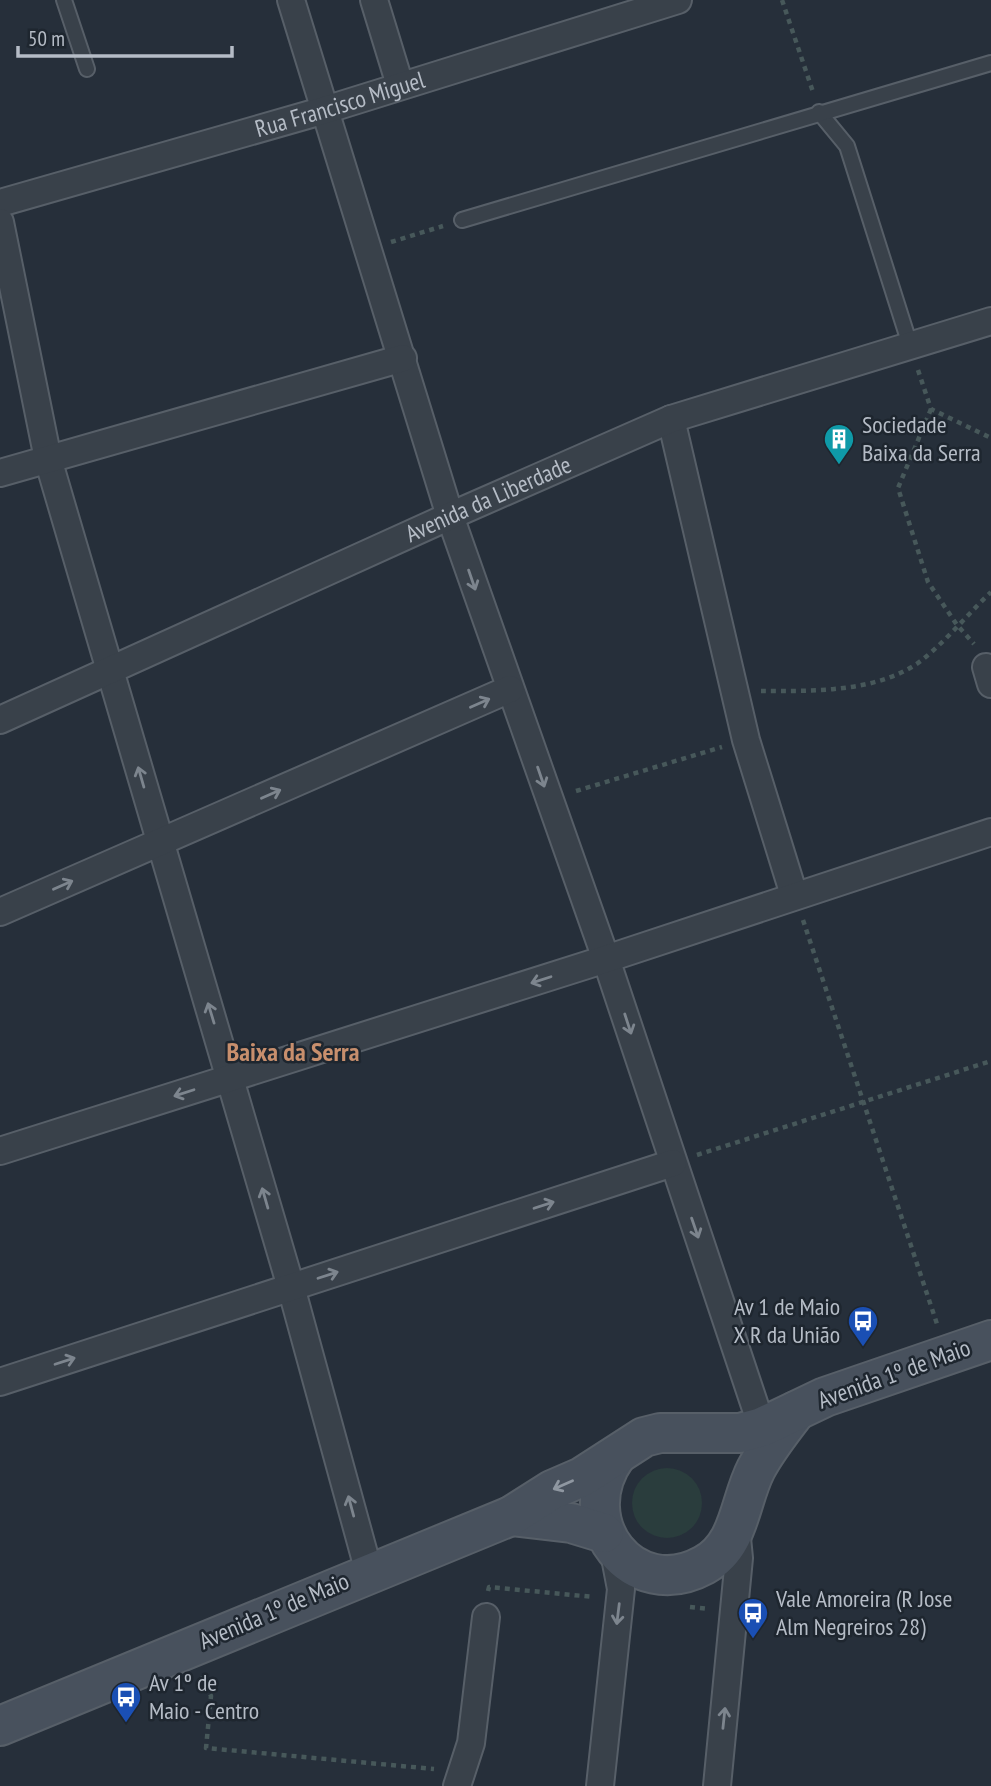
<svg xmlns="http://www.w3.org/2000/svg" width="991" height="1786" viewBox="0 0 991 1786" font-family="'PT Sans Narrow',sans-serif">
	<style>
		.green { fill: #2a3d3d }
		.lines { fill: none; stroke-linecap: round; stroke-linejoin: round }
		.service-casing { stroke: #575f68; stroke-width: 18 }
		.minor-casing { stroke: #575f68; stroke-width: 30 }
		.secondary-casing { stroke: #575f68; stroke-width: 42 }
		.path { stroke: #47585a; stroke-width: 4.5; stroke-dasharray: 5 5; stroke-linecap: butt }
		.service { stroke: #39414a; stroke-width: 14 }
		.minor { stroke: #39414a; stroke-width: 26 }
		.secondary { stroke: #48515d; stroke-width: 38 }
		.oneway { stroke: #7d858e }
		.oneway2 { stroke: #8f97a1 }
		.labels { text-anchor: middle; stroke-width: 5; stroke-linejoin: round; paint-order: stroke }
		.street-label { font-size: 24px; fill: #b5bcc6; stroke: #1e262f }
		.poi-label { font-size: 24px; fill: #b5bcc6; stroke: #1e262f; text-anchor: start }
		.neighbourhood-label { font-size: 26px; font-weight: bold; fill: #c88f6d; stroke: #1e262f }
	</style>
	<rect width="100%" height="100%" fill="#262f3a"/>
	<circle class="green" cx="667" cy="1503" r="35"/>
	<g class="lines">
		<g class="service-casing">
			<g id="service">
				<path d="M64,0L87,69"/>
				<path d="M819,112L847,146L910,345"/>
				<path d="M462,220L991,63"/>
			</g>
		</g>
		<g class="minor-casing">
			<g id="minor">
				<path d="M291,0L450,516L606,959L762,1427"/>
				<path d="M374,0L400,85"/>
				<path id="s1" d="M0,203L325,110L678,0"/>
				<path d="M0,222L48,459L291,1287L369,1572"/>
				<path d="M671,419L746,740L794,895"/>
				<path d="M0,473L403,358"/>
				<path d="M986,667L991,684"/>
				<path id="s2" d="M0,720L450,516L671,419L991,321"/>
				<path d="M0,912L510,689"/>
				<path d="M0,1151L606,959L991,832"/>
				<path d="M0,1382L673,1163"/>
				<path d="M457,1786L471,1743L486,1617"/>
				<path d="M600,1786L621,1589L613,1547"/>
				<path d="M717,1786L739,1558L736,1528"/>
			</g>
		</g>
		<g class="secondary-casing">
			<g id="secondary">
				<path d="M616,1456C569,1522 633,1604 704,1565C740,1546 739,1502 756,1469C767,1448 782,1430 796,1411"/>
				<path d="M511,1516L571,1523L604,1533"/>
				<path d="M0,1726L511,1516L552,1490L582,1477L644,1437L660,1433H740L762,1427L825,1397L991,1340"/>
			</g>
		</g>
		<g class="path">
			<path d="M782,0L813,92"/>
			<path d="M391,242L443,226"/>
			<path d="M918,370L931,409L991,438"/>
			<path d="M931,409L898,488L928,582L957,625L974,644"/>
			<path d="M761,691C812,691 879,693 922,660C947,640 968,614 991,592"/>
			<path d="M576,791L722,747"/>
			<path d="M803,920L937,1324"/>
			<path d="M697,1155L991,1061"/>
			<path d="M488,1591L489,1587L594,1597"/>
			<path d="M690,1607L709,1609"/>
			<path d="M202,1676L211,1696L206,1748L434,1769"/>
		</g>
		<use href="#service" class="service"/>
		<use href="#minor" class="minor"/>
		<use href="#secondary" class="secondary"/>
	</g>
	<defs><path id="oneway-shaft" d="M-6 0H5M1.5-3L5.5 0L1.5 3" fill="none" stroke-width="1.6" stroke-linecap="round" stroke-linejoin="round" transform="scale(1.75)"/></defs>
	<g class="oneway">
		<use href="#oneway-shaft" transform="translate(472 580) rotate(71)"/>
		<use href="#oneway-shaft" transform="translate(480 703) rotate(-24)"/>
		<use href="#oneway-shaft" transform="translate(141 777) rotate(-106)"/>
		<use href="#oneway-shaft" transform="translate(541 777) rotate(71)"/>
		<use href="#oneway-shaft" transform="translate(271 794) rotate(-24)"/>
		<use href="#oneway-shaft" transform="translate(63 885) rotate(-24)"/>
		<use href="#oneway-shaft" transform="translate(541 980) rotate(162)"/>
		<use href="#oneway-shaft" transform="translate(211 1013) rotate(-107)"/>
		<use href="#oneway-shaft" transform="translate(628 1024) rotate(72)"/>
		<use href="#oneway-shaft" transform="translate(184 1093) rotate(162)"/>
		<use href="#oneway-shaft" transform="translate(265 1198) rotate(-106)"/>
		<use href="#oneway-shaft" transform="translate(544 1205) rotate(-18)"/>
		<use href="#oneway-shaft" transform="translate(695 1228) rotate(71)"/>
		<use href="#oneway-shaft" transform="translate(328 1275) rotate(-18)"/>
		<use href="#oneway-shaft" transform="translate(65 1361) rotate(-18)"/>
		<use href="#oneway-shaft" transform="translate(351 1506) rotate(-105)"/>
		<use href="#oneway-shaft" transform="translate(618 1614) rotate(97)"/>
		<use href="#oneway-shaft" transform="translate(724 1718) rotate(-84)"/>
	</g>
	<use class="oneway2" href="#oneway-shaft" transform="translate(563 1485) rotate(156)"/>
	<defs>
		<g id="building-pin" transform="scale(1.575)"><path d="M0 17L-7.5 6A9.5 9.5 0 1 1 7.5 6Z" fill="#0f9aa8" stroke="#1e262f"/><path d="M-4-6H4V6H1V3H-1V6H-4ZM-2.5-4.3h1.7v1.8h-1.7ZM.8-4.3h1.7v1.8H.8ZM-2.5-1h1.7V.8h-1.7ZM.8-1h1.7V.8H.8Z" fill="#fff"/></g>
		<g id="bus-pin" transform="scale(1.575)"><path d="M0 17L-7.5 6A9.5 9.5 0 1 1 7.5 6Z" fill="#1a4fb4" stroke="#1e262f"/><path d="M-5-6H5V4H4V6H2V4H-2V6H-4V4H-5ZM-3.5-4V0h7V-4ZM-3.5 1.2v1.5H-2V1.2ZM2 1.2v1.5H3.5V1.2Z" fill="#fff"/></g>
	</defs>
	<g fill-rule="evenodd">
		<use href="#building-pin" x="839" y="439"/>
		<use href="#bus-pin" x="863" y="1321"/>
		<use href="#bus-pin" x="753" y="1613"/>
		<use href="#bus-pin" x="126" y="1697"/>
	</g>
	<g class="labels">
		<g class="street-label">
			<text dy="8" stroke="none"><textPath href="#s1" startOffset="354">Rua Francisco Miguel</textPath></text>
			<text dy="8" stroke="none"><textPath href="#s2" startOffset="536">Avenida da Liberdade</textPath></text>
			<text transform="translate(894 1374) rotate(-20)" y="8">Avenida 1º de Maio</text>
			<text transform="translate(274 1611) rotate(-23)" y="8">Avenida 1º de Maio</text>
		</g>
		<g class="poi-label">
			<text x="862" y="433">Sociedade<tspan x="862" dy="28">Baixa da Serra</tspan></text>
			<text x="840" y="1315" text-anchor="end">Av 1 de Maio<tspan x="840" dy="28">X R da União</tspan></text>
			<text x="776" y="1607">Vale Amoreira (R Jose<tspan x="776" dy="28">Alm Negreiros 28)</tspan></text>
			<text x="149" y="1691">Av 1º de<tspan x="149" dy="28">Maio - Centro</tspan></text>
		</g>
		<g class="neighbourhood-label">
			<text x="293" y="1061">Baixa da Serra</text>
		</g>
	</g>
	<path d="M18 46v10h214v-10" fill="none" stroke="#b5bcc6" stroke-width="3.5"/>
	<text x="28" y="46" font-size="21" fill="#b5bcc6" stroke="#1e262f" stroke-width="5" paint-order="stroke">50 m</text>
</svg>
